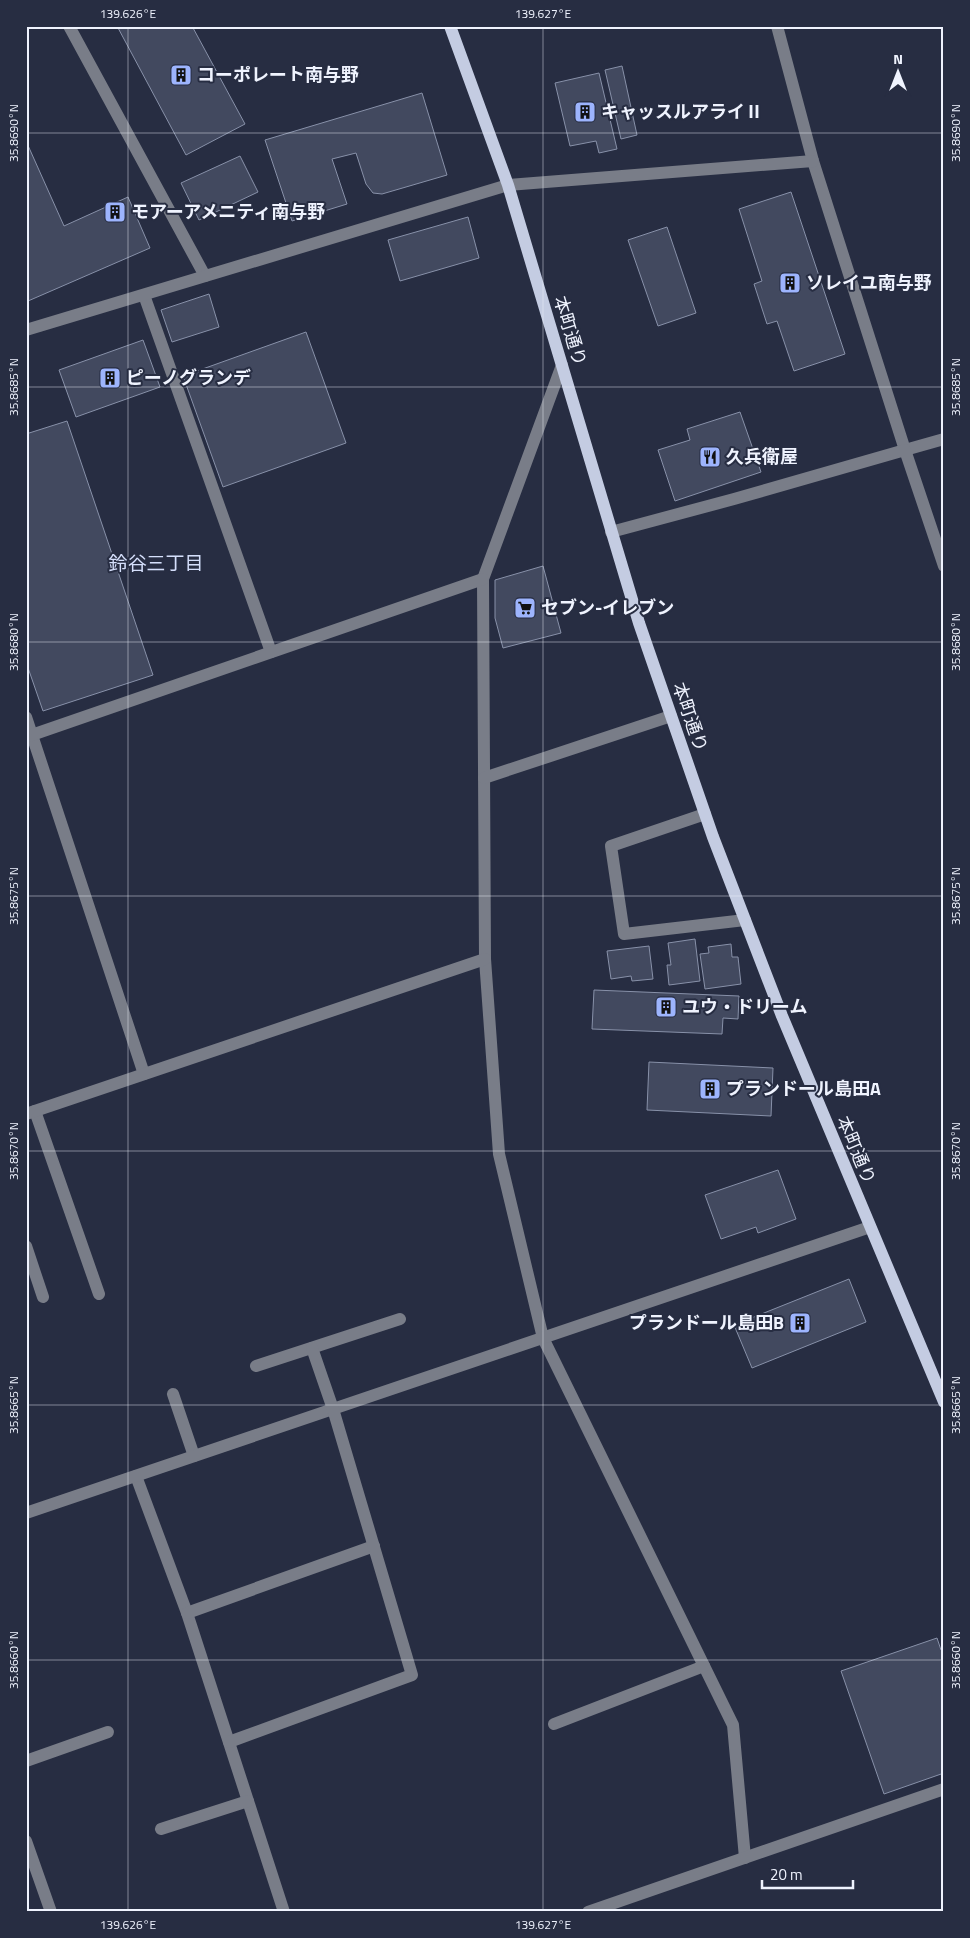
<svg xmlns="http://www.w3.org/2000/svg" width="970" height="1938" viewBox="0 0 970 1938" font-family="'Titillium Web','Noto Sans JP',sans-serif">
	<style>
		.building { fill: #42495f; stroke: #8891a9 }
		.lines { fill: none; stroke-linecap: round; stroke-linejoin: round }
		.minor { stroke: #797d88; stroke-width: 12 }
		.major { stroke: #c4cce2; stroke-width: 12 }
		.ticks { fill: none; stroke: #eff3fe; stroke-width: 1; stroke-opacity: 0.45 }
		.labels { text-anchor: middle; stroke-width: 4; stroke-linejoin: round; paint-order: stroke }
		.poi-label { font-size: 18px; font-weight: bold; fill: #eff3fe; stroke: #272d42; text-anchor: start }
		.street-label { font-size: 18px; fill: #eff3fe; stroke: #272d42 }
		.neighbourhood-label { font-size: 19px; fill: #d5dffb; stroke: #272d42 }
		.neatline { fill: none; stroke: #eff3fe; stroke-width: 2 }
		.ticks-label { font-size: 12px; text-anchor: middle; fill: #eff3fe }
	</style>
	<rect width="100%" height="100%" fill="#272d42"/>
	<g class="building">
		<path d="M117,26H192L245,124L186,155Z"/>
		<path d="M622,66L637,135L621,139L605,70Z"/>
		<path d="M599,73L617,149L599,153L596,141L570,146L555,83Z"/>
		<path d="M422,93L447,175L382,194L373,193L366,184L356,153L332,159L347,204L292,221L265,140Z"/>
		<path d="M26,141L64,226L128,197L150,248L28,301L26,296Z"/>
		<path d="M240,156L258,192L199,220L181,183Z"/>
		<path d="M791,192L845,354L794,371L777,321L767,324L754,284L762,281L739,209Z"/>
		<path d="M468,217L479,258L400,281L388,240Z"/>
		<path d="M667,227L696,313L658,326L628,240Z"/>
		<path d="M209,294L219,327L172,342L161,310Z"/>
		<path d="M306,332L346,443L223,487L183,376Z"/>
		<path d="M143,340L160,387L76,417L59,370Z"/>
		<path d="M740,412L761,472L675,501L658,450L690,440L687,429Z"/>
		<path d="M67,421L153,675L43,711L26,662V434Z"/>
		<path d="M543,566L561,633L503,648L495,618V580Z"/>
		<path d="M695,939L700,981L669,985L667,965H671L668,943Z"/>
		<path d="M731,944L732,957H738L741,984L705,989L700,954L709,953L708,947Z"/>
		<path d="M649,946L653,979L632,981L631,976L611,979L607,951Z"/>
		<path d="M594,990L739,996L738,1019L723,1018L722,1034L592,1029Z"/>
		<path d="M649,1062L773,1068L771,1116L647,1110Z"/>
		<path d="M778,1170L796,1219L758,1233L756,1227L721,1239L705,1195Z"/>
		<path d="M849,1279L866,1322L752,1368L734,1325Z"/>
		<path d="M937,1638L941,1650L944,1649V1773L884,1794L841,1671Z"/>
	</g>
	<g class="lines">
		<g class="minor">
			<path d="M69,26L205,276"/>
			<path d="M777,26L813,161L905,450L944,439"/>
			<path d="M144,295L271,652"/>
			<path d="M26,330L508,185L813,161"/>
			<path d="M562,365L483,579L485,959L499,1154L543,1338L733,1725L745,1858"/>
			<path d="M611,532L734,499L905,450L944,566"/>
			<path d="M26,717L144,1074"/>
			<path d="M26,737L483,579"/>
			<path d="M484,778L671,716"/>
			<path d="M705,814L611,846L624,934L745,920"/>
			<path d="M35,1111L99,1294"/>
			<path d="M26,1114L485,959"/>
			<path d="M26,1246L43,1297"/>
			<path d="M256,1366L400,1319"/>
			<path d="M173,1394L194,1456"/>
			<path d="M136,1476L187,1613L284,1912"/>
			<path d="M26,1513L870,1227"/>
			<path d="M187,1613L374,1546"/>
			<path d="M554,1724L704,1666"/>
			<path d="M229,1742L412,1675L333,1409L312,1348"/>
			<path d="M26,1761L108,1732"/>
			<path d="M161,1829L248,1801"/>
			<path d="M26,1841L51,1912"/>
			<path d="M588,1912L944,1789"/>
		</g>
		<path class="major" d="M450,26L508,185L639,623L713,837L782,1016L944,1402"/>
	</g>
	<path class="ticks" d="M128,26V1912M543,26V1912M26,133H944M26,387H944M26,642H944M26,896H944M26,1151H944M26,1405H944M26,1660H944"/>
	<defs>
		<g id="building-square" transform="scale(1.125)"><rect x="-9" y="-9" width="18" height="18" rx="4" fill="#9db4fd" stroke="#272d42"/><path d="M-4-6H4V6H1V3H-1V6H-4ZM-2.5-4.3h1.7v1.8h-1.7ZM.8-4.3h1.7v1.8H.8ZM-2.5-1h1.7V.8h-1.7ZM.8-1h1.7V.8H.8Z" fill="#111"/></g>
		<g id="restaurant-square" transform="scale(1.125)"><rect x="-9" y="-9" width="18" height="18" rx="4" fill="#9db4fd" stroke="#272d42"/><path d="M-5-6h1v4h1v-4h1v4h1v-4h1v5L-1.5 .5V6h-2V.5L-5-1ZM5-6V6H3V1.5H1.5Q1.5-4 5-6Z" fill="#111"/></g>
		<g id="supermarket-square" transform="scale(1.125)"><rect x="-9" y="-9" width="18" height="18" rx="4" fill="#9db4fd" stroke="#272d42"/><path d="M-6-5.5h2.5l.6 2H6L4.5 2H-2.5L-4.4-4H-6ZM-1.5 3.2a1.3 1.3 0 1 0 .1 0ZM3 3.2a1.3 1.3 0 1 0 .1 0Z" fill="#111"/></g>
	</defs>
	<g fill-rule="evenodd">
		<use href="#building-square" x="181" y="75"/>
		<use href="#building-square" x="585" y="112"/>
		<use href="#building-square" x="115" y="212"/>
		<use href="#building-square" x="790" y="283"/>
		<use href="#building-square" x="110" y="378"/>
		<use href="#restaurant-square" x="710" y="457"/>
		<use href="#supermarket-square" x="525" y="608"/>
		<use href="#building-square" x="666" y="1007"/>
		<use href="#building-square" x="710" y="1089"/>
		<use href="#building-square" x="800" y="1323"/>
	</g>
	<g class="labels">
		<g class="poi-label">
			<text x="197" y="81">コーポレート南与野</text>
			<text x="601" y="118">キャッスルアライⅡ</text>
			<text x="131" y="218">モアーアメニティ南与野</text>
			<text x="806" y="289">ソレイユ南与野</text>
			<text x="126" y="384">ピーノグランデ</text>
			<text x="726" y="463">久兵衛屋</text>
			<text x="541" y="614">セブン-イレブン</text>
			<text x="682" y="1013">ユウ・ドリーム</text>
			<text x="726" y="1095">プランドール島田A</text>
			<text x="784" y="1329" text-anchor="end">プランドール島田B</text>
		</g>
		<g class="street-label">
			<text transform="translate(570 331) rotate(73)" y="6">本町通り</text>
			<text transform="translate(690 717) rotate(71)" y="6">本町通り</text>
			<text transform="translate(856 1150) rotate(67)" y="6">本町通り</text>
		</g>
		<g class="neighbourhood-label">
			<text x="156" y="570">鈴谷三丁目</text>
		</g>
	</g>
	<rect width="970" height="1938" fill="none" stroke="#272d42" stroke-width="55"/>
	<g transform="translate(898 72)" stroke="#272d42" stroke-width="4" paint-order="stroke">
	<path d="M0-4L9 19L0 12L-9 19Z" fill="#eff3fe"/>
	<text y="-8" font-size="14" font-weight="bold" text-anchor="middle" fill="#eff3fe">N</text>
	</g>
	<path d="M762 1880v8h91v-8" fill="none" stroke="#eff3fe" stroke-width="2.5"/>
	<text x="770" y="1880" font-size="15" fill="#eff3fe" stroke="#272d42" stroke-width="4" paint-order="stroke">20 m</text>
	<rect x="28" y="28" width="914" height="1882" class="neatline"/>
	<g class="ticks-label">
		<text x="128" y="18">139.626°E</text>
		<text x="543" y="18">139.627°E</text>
		<text transform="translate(14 133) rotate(-90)" y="4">35.8690°N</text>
		<text transform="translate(956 133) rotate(-90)" y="4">35.8690°N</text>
		<text transform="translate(14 387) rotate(-90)" y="4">35.8685°N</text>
		<text transform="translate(956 387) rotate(-90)" y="4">35.8685°N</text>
		<text transform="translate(14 642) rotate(-90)" y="4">35.8680°N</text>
		<text transform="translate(956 642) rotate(-90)" y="4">35.8680°N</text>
		<text transform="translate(14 896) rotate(-90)" y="4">35.8675°N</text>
		<text transform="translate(956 896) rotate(-90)" y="4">35.8675°N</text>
		<text transform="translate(14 1151) rotate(-90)" y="4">35.8670°N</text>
		<text transform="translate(956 1151) rotate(-90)" y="4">35.8670°N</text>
		<text transform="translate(14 1405) rotate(-90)" y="4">35.8665°N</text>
		<text transform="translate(956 1405) rotate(-90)" y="4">35.8665°N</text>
		<text transform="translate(14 1660) rotate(-90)" y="4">35.8660°N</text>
		<text transform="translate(956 1660) rotate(-90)" y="4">35.8660°N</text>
		<text x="128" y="1929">139.626°E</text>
		<text x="543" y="1929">139.627°E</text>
	</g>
</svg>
